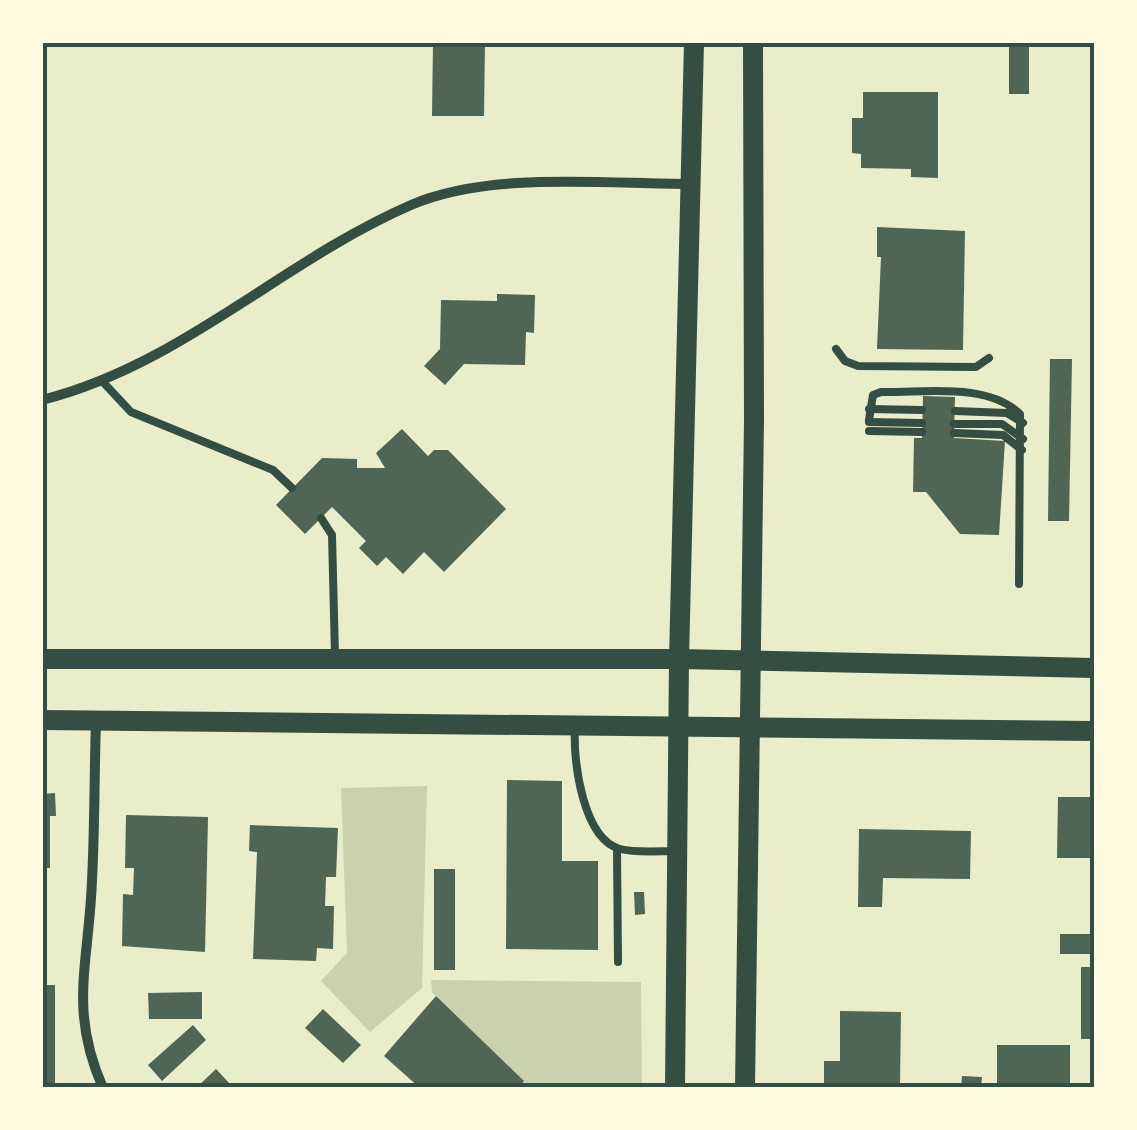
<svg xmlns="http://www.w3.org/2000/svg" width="1137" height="1130" viewBox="0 0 1137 1130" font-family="Inter,sans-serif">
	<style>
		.green { fill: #cad2ad }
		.building { fill: #4f6655 }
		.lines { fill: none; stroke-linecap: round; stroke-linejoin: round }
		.service { stroke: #344e41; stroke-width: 8 }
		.minor { stroke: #344e41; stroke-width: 10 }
		.secondary { stroke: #344e41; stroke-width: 20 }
		.neatline { fill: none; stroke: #344e41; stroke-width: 4 }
	</style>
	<rect width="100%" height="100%" fill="#e9edc9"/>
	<g class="green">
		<path d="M427,786L422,988L370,1032L321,981L347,953L341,788Z"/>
		<path d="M431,980L641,982L642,1087H526L432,992Z"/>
	</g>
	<g class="building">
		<path d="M433,42H485L484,116H432Z"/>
		<rect x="1009" y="42" width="20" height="52"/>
		<path d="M863,92H938V178L911,177V169L861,168V154L852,153V118H863Z"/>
		<path d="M877,227L965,231L963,350L877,349L881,257H877Z"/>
		<path d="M497,294L535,295L534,333L526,332L525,365L464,364L445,385L424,366L440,349L441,300L497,301Z"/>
		<path d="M1050,359H1072L1069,521H1048Z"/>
		<path d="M923,396L955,397L954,438L1005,441L999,535L960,534L926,492H913L914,438H922Z"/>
		<path d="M402,429L428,456L434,450H448L506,509L444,572L424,552L403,574L386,557L377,566L359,548L366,541L332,507L305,534L276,505L322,458L357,459V468H385L376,453Z"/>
		<path d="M507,780L562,781V861H598V950L506,949Z"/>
		<path d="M55,793L56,816H50V868H42V794Z"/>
		<path d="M1058,797H1094V858H1057Z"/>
		<path d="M126,815L208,817L205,952L122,946L123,894L133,895L134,868H125Z"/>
		<path d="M250,825L338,828L336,877H326L325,906H334L333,949L317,948L316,961L253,959L257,852L249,851Z"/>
		<path d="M859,829L971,831L970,879L883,878L882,907H858Z"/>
		<rect x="434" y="869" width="21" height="101"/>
		<path d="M634,892H644L645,914L635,915Z"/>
		<rect x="1060" y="934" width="34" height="20"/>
		<rect x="1081" y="967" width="13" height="72"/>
		<rect x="42" y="985" width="13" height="103"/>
		<path d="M202,992V1019H149L148,993Z"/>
		<path d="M436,996L524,1081L518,1088H420L384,1056Z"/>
		<path d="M323,1009L361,1045L343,1063L305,1028Z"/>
		<path d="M840,1011L901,1012L900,1085L824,1088V1061H840Z"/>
		<path d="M193,1025L206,1040L162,1081L148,1065Z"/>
		<rect x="997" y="1045" width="73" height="43"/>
		<path d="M216,1069L231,1085L196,1088Z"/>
		<path d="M962,1076L982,1077L981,1088H961Z"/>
	</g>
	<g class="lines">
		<g class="service">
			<path d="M837,42H962"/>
			<path d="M836,349L845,361L858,366L976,367L989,358"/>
			<path d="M102,381L131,412L273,470L292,488"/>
			<path d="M869,409L922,410"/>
			<path d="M955,411L1007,413L1023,423"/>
			<path d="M869,420L873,395L881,392C925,393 987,382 1020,414L1019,584"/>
			<path d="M869,422L922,423"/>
			<path d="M954,424H1002L1023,439"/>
			<path d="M869,431L922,432"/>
			<path d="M954,433L1003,435L1022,450"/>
			<path d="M321,518L332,535L335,655"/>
			<path d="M575,730C573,761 583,839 620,849C636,853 658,851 675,851"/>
			<path d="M617,849L618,962"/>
		</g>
		<g class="minor">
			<path d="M42,400C181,365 282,261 411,205C490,171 604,184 689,184"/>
			<path d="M96,721C94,780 95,839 91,898C86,973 71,1015 103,1088"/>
		</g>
		<g class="secondary">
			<path d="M42,659H679L1094,668"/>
			<path d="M42,720L1094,731"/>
			<path d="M675,1088L679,659L694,42"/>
			<path d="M745,1088L754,420L753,42"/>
		</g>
	</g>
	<rect width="1137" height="1130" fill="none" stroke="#fefae0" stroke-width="90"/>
	<rect x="45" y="45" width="1047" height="1040" class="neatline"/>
</svg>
